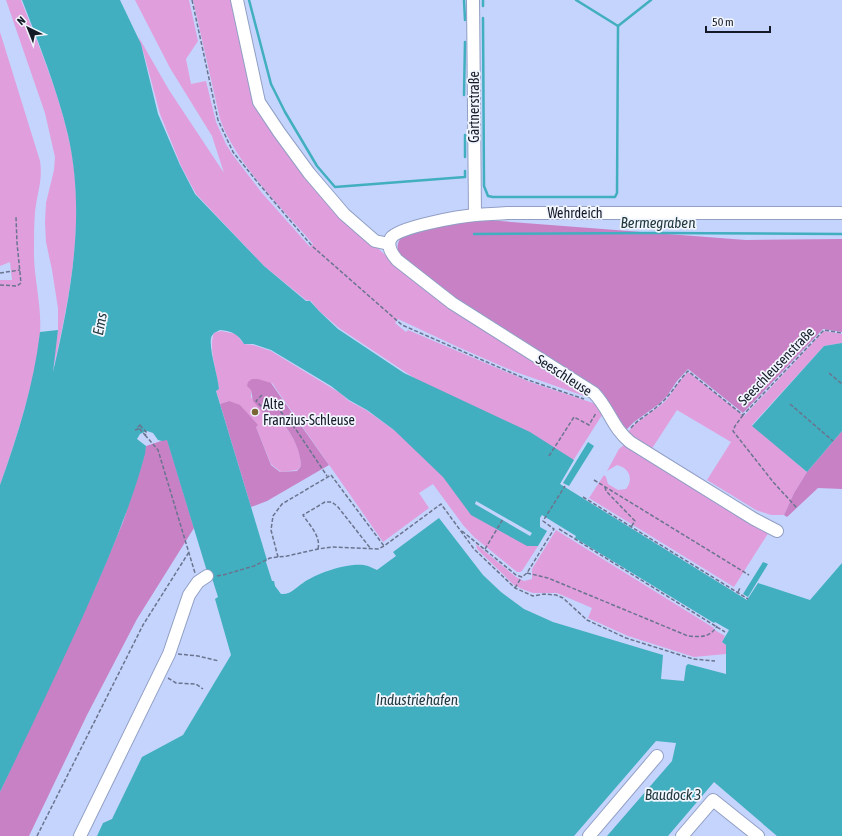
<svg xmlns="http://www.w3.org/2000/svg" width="842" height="836" viewBox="0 0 842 836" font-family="'Asap Condensed',sans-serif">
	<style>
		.green { fill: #e09edc }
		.forest { fill: #c981c5 }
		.water { fill: #41afbf; fill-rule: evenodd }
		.pier { fill: #c5d4fc }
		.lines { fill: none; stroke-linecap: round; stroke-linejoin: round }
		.stream { stroke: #41afbf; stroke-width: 2.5 }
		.minor-casing { stroke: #919fc5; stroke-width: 14 }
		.path { stroke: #6a748f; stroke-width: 1.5; stroke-dasharray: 4 2; stroke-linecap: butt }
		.minor { stroke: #fff; stroke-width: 12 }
		.poi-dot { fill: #796634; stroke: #f2f6fe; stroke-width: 1.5 }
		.labels { text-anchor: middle; stroke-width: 3.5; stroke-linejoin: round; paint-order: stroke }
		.street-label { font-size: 14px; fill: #141927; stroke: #f2f6fe }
		.poi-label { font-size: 14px; fill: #141927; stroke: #f2f6fe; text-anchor: start }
		.water-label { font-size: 15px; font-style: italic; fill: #223a3e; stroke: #f2f6fe }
	</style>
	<rect width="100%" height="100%" fill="#c5d4fc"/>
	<g class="green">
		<path d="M6,0H21C38,44 57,88 68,135C87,215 70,299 51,378L58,330V308L52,270L46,242L45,222L46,203L54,170L55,157L45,113Z"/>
		<path d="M135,0H189L198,41L186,59L191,84L206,81L216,122L226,144L232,154L262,193L310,247L313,244C282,208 236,164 220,119L193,0H234L255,93L368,239L396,265L586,394L584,396L513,371L458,347L398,319L395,323L406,332L408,330L530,382L599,405L602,415L571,464L470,415L339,328L318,310L311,301L306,300L264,266L196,194L181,166L160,114L144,54L138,36L169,90L224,173L212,136L170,68Z"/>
		<path d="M0,32L40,161C43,180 37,193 35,212C34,224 34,236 34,248C33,276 42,304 40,333C38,362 30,390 22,418C15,441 8,463 0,485V280H12L10,262L0,266Z"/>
		<path d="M221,331L236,334L244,344L253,345L271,351L340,393L349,401L366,410L394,430L413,439L483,514L538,546L522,571L520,572H517L474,537L463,525L433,484L419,493L429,508L383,542L272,383L251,390V397L268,417L269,415C287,421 301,448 301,466L297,470L281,472L271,464L256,427L229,401L220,404L216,390L219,389C217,372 208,348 214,333Z"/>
		<path d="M824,331L842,334V343L824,346L752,425L807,472L794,493L784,515H771L756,510L707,480L731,442L677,410L651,450L625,435L635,424L661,405L668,398L679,382L688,372L744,416Z"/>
		<path d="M624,445H626L769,532L734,587L589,498L604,475L606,477L608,484L618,490L626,489C634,479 629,468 617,465L607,471L619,449Z"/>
		<path d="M556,530L714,628L713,629L725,636L722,642L726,645V654L694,657L628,636L588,618L592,608L557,593H533L522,589L514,585L477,549L476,544L516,577L524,581L532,579V569Z"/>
	</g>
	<g class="forest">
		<path d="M473,219L746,240L842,239V332L823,329L743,413L688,369L677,381L667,396L659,404L634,422L627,429H625L613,412L455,300L399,255C395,242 400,237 411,231Z"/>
		<path d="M252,379H258L271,383L329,465L267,501L251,507L220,404L229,401L240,405L258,425L256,427L271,465L280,472L297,471L301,466C301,449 287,420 269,415L267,417L253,401L251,390L247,386L248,382Z"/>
		<path d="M842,431V489L818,488L787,517L784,515L794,493L807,472Z"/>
		<path d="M167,439L194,528L137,619L87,715L29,836H0V792L96,586L123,522L142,464L146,446Z"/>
	</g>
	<g class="water">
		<path d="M22,0H120L141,44L158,114L180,165L195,194L264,266L306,301H310L319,311L338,329L404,373L530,432L574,460L560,484L747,600L758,583L810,600L842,563V836H777L714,782L668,836H607L672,761L676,743L656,741L574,836H97L103,823L112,819L142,757L183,735L231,655L215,599L218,597L212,578H209L167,440L162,441L158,440L153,433L147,431L140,434L137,439L146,446L145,454C130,510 106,564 83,616C56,675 28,734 0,792V485C18,435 34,384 40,332L58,330L53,372C71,295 86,214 68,135C57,89 39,44 22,0ZM220,330C232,331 238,334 244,344H253L271,350L331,386L349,400L367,410L394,430L443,477L471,515L527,546H538L547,531L540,527V518L542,515L576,536L575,538L714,623L715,622L729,630L722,642L726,645V674L688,664L686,666L684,681L661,679L663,655L553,622L524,609L501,592L483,575L439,518L393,552L396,556L377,570C374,569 371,567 368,566C351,561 317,573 303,583C295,588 291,595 281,594L275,586L274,581H272L266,562L267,560L216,391L219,389C218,376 209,350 211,338C211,336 213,335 214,333Z"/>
		<path d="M842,343V431L807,472L752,426L824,346Z"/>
		<path d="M588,442L594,446L569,486L563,483Z"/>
		<path d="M763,562L768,564L748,597L743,594Z"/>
	</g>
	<path class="pier" d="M476,501L532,533L530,536L475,504Z"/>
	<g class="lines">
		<g class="stream">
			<path d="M249,0L271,84L285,112L317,166L335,187L465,177V171"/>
			<path d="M464,0L465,20"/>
			<path d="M576,0L618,26"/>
			<path d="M483,6V0"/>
			<path d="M483,18L484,186L488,196L493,197H615L617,193L618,26L651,0"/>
			<path d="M464,95L465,42"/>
			<path d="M465,135V157"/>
			<path d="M474,234L656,233L842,234"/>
		</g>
		<g class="minor-casing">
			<g id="minor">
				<path d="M237,0L259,102L279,132L309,173L344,214L375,241L389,244"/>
				<path d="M473,0L475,215"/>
				<path d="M777,531L754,519L630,442C612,427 610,410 594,393L452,303L397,260C392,254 386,246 391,238C398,227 461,216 476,215C486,214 497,214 507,213H842"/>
				<path d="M80,836L169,654L189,595L198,582L207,576"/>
				<path d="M589,836L657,756"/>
				<path d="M682,836L713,800L758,836"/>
			</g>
		</g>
		<g class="path">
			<path d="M192,0L218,120L233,152L259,184L312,246L402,325L528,380L584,399"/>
			<path d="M0,273L20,270"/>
			<path d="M0,285L17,286L21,283L17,243L16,217"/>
			<path d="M829,373L842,384"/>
			<path d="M262,395L256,401L266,411L275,405L297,431L327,476"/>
			<path d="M790,404L833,441"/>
			<path d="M743,415L735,426L733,431L774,483L797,508"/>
			<path d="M140,425L147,433L145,435L138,427Z"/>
			<path d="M631,428C639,418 651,413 660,404C671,395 678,381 688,371L743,415L824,330L842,333"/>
			<path d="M135,430L141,428"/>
			<path d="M145,435L158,450L195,573"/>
			<path d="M549,456L574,417L589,425L596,413"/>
			<path d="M594,480L749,575"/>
			<path d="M605,487L606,491L635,521L631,527"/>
			<path d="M583,497L748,599"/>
			<path d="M559,529L725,632"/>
			<path d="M462,531L516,575L522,577L527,573L554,529L543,521L565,486"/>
			<path d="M318,549C321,536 310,526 303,515L325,502H332L338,507L371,549"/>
			<path d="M485,549L503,519"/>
			<path d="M278,557L271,530L273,516L282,504L331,475L384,546"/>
			<path d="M527,573L548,578L688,636C700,637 710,638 717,626"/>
			<path d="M217,576L223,575L254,566L270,558L287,556L318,549L333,547L378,549L384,546L441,504L474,549L515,588L533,596L544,594L556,595L563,598L587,620L626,638L693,659L715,661"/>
			<path d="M515,588L521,578"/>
			<path d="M738,592L740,588"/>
			<path d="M178,654L198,656L219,661"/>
			<path d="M168,678L176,683L196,684L203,689"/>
			<path d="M37,836L143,625L189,552"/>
		</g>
		<use href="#minor" class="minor"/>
	</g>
	<circle class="poi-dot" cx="255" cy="412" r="4"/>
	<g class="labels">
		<g class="street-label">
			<text transform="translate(474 107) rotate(-90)" y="5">Gärtnerstraße</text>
			<text x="575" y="218">Wehrdeich</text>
			<text transform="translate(776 366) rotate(-46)" y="5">Seeschleusenstraße</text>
			<text transform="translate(564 375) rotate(33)" y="5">Seeschleuse</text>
		</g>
		<g class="poi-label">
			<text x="263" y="409">Alte<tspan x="263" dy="16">Franzius-Schleuse</tspan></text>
		</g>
		<g class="water-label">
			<text x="658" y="228">Bermegraben</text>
			<text transform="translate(100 324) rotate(-79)" y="5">Ems</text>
			<text x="417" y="705">Industriehafen</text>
			<text x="673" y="800">Baudock 3</text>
		</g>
	</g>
	<g transform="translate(28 28) rotate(317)" stroke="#f2f6fe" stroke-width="3" paint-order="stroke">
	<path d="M0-3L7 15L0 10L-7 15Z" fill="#141927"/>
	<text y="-6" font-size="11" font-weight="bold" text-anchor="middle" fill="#141927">N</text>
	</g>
	<path d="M706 26v6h64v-6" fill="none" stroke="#141927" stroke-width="2"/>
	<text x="712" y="26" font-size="12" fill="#141927" stroke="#f2f6fe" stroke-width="3" paint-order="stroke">50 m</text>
</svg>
